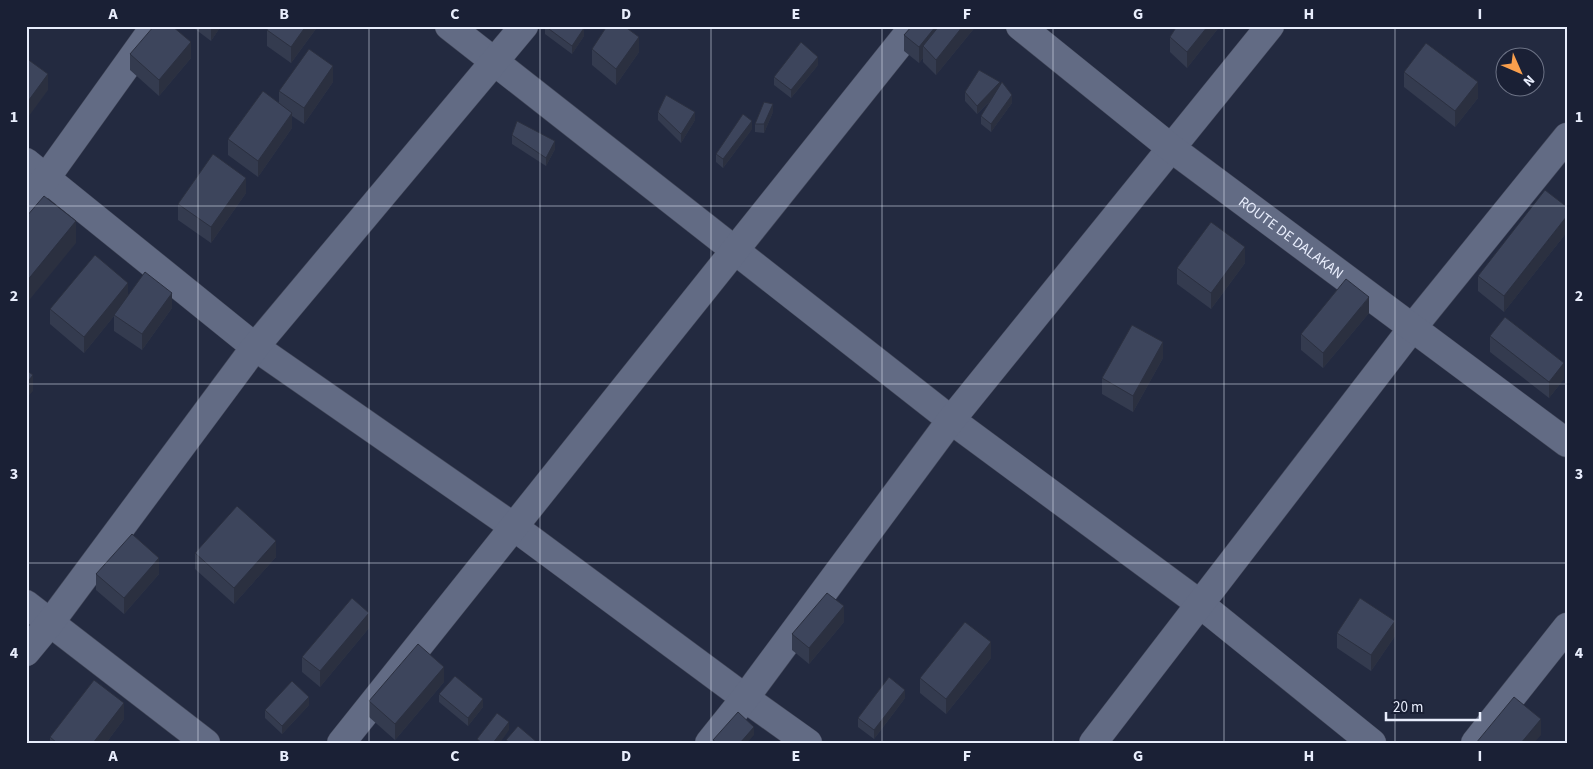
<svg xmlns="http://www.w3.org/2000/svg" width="1593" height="769" viewBox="0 0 1593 769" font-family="'Source Sans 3',sans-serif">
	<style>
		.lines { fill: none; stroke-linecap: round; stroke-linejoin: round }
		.street-casing { stroke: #424759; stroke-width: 29 }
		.secondary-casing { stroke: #424759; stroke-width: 29 }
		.street { stroke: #626b84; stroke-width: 28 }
		.secondary { stroke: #626b84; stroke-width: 28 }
		.wall { fill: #343b4f }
		.shaded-wall { fill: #2b3040 }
		.building { fill: #3d455c; stroke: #2b3040 }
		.grid { fill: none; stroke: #e8edfc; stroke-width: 1; stroke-opacity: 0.55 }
		.labels { text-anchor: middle; stroke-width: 4.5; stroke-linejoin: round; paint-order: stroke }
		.street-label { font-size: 15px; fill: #e8edfc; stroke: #1a2035 }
		.neatline { fill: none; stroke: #e8edfc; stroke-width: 2 }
		.grid-label { font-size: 16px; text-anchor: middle; font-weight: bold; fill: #e8edfc }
	</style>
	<rect width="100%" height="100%" fill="#232a40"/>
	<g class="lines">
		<g class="street-casing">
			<g id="street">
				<path d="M449,26L951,420L1200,604L1372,743"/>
				<path d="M26,162L255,347L514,527L745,698L808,743"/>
				<path d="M26,202L46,178L155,26"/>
				<path d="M26,604L206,743"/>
				<path d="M26,652L50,623L255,347L524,26"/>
				<path d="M341,743L914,26"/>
				<path d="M709,743L745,698L951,420L1270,26"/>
				<path d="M1093,743L1413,327L1567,137"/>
				<path d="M1475,743L1567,627"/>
			</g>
		</g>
		<g class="secondary-casing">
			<g id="secondary">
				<path id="s1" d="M1020,26L1171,148L1567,443"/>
			</g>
		</g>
		<use href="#street" class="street"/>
		<use href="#secondary" class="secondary"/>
	</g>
	<g class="wall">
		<path d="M191,26H221L211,41Z"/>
		<path d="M318,26L291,63L267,46V30Z"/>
		<path d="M545,26H582L584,36L572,54L545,34Z"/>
		<path d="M912,26H976L936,75L923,62V58L919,63L904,51V35Z"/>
		<path d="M1177,26H1220L1187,68L1170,52V37Z"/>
		<path d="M592,49L639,52L616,85L592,65Z"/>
		<path d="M130,54L191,58L159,96L130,70Z"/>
		<path d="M818,65L791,98L774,85V77Z"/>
		<path d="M1404,72L1478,98L1455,127L1404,87Z"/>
		<path d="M333,82L304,124L292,116V128L258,177L228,155V139L279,103V91Z"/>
		<path d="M1000,86L1012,103L991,132L981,124V116L991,100L977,114L965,101V92Z"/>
		<path d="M658,112L695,120L681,143L658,120Z"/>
		<path d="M773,112L764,133L755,132V124Z"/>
		<path d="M752,129L723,168L716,162V154Z"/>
		<path d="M512,135L555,149L546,166L512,144Z"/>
		<path d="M246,193L211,243L178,220V204Z"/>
		<path d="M1567,207V232L1504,312L1478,291V276Z"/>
		<path d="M1245,263L1211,309L1177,284V268Z"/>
		<path d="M128,295L172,308L142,350L114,331V316L84,353L50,324V309Z"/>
		<path d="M1369,313L1323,368L1301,350V334Z"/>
		<path d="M1490,336L1564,379L1549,398L1490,352Z"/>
		<path d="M1163,358L1133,412L1102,394V378Z"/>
		<path d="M195,553L276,557L234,604L195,569Z"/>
		<path d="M96,574H159L124,614L96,590Z"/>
		<path d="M844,622L809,664L792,650V634Z"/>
		<path d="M369,628L320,687L302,672V657Z"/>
		<path d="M1337,633L1395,636L1371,671L1337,648Z"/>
		<path d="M991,658L946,714L920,693V678Z"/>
		<path d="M444,682L395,740L369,717V701Z"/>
		<path d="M439,694L483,707L468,726L439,702Z"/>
		<path d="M905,698L874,739L858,727V718Z"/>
		<path d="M309,705L282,734L265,718V710Z"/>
		<path d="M124,719L106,743H50V737Z"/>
	</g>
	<g class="shaded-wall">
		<path d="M211,26H221L211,41Z"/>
		<path d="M306,26H318L291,63V47Z"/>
		<path d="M936,26H950L923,46V58L919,63V47Z"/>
		<path d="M963,26H976L936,75V60Z"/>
		<path d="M1208,26H1220L1187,68V52Z"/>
		<path d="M584,28V36L572,54V46Z"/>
		<path d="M639,37V52L616,85V69Z"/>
		<path d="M191,42V58L159,96V80Z"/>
		<path d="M818,57V65L791,98V90Z"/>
		<path d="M333,66V82L304,124V108Z"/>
		<path d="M48,74V90L26,120V104Z"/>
		<path d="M1000,82V91L977,114V106Z"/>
		<path d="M1478,82V98L1455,127V111Z"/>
		<path d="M1012,95V103L991,132V124Z"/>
		<path d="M773,104V112L764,133V124Z"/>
		<path d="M695,112V120L681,143V134Z"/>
		<path d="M292,113V128L258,177V161Z"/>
		<path d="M752,121V129L723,168V159Z"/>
		<path d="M555,141V149L546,166V158Z"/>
		<path d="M246,178V193L211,243V227Z"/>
		<path d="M1567,216V232L1504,312V296Z"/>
		<path d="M76,221V243L26,304V282Z"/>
		<path d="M1245,247V263L1211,309V293Z"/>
		<path d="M128,283V299L84,353V337Z"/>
		<path d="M172,293V308L142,350V334Z"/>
		<path d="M1369,297V313L1323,368V353Z"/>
		<path d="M1163,342V358L1133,412V396Z"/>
		<path d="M1564,363V379L1549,398V382Z"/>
		<path d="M33,375V391L26,399V384Z"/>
		<path d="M276,541V557L234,604V588Z"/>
		<path d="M159,558V574L124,614V598Z"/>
		<path d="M844,606V622L809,664V648Z"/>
		<path d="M369,613V628L320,687V671Z"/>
		<path d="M1395,621V636L1371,671V655Z"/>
		<path d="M991,642V658L946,714V699Z"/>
		<path d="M444,667V682L395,740V724Z"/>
		<path d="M905,690V698L874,739V730Z"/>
		<path d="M309,697V705L282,734V726Z"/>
		<path d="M483,699V707L468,726V718Z"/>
		<path d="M124,703V719L106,743H93Z"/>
		<path d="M1541,719V735L1534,743H1521Z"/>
		<path d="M509,722V730L500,743H493Z"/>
		<path d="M754,727V735L747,743H740Z"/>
	</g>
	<g class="building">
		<path d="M154,26H172L191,42L159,80L130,54Z"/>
		<path d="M269,26H306L291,47L267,30Z"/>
		<path d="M545,26H582L584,28L572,46Z"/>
		<path d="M607,26H624L639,37L616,69L592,49Z"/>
		<path d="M912,26H936L919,47L904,35Z"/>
		<path d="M939,26H963L936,60L923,46Z"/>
		<path d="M1177,26H1208L1187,52L1170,37Z"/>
		<path d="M801,42L818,57L791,90L774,77Z"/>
		<path d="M1426,43L1478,82L1455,111L1404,72Z"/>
		<path d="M309,49L333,66L304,108L279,91Z"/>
		<path d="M26,58L48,74L26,104Z"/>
		<path d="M979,70L1000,82L977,106L965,92Z"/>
		<path d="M1002,82L1012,95L991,124L981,116Z"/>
		<path d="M263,91L292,113L258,161L228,139Z"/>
		<path d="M666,95L695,112L681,134L658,112Z"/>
		<path d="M764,102L773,104L764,124H755Z"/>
		<path d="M743,114L752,121L723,159L716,154Z"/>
		<path d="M517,121L555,141L546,158L512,135Z"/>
		<path d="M213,154L246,178L211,227L178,204Z"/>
		<path d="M1545,190L1567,207V216L1504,296L1478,276Z"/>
		<path d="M44,196L76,221L26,282V217Z"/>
		<path d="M1211,222L1245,247L1211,293L1177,268Z"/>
		<path d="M95,255L128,283L84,337L50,309Z"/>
		<path d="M145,272L172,293L142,334L114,315Z"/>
		<path d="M1346,279L1369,297L1323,353L1301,334Z"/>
		<path d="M1505,317L1564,363L1549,382L1490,336Z"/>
		<path d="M1132,325L1163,342L1133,396L1102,378Z"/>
		<path d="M26,370L33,375L26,384Z"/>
		<path d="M237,506L276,541L234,588L195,553Z"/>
		<path d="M132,534L159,558L124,598L96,574Z"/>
		<path d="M827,593L844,606L809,648L792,634Z"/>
		<path d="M352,598L369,613L320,671L302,657Z"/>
		<path d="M1360,598L1395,621L1371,655L1337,633Z"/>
		<path d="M965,622L991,642L946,699L920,678Z"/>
		<path d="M418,644L444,667L395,724L369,701Z"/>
		<path d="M455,676L483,699L468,718L439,694Z"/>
		<path d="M889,677L905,690L874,730L858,718Z"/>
		<path d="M94,680L124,703L93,743H57L50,737Z"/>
		<path d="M292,681L309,697L282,726L265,710Z"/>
		<path d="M1514,697L1541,719L1521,743H1476Z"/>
		<path d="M738,712L754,727L740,743H717L713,740Z"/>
		<path d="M497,713L509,722L493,743H482L477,739Z"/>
		<path d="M518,726L538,743H510L506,740Z"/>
	</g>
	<path class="grid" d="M198,26V743M369,26V743M540,26V743M711,26V743M882,26V743M1053,26V743M1224,26V743M1395,26V743M26,206H1567M26,384H1567M26,563H1567"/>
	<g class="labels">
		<g class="street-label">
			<text dy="5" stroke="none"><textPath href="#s1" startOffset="344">ROUTE DE DALAKAN</textPath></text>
		</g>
	</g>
	<rect width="1593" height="769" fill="none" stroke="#1a2035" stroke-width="55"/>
	<g transform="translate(1520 72) rotate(135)"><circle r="24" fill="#1a2035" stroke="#6c7285"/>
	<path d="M0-4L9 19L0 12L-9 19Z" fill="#f99f4d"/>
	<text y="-8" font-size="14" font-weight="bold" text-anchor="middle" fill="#e8edfc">N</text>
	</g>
	<path d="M1386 712v8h94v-8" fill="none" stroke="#e8edfc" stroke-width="2.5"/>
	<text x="1393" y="712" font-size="15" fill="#e8edfc" stroke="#1a2035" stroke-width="4" paint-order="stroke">20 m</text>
	<rect x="28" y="28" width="1538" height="714" class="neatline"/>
	<g class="grid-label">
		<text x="113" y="19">A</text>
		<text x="284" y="19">B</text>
		<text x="455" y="19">C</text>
		<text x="626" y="19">D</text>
		<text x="796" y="19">E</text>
		<text x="967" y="19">F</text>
		<text x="1138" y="19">G</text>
		<text x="1309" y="19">H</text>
		<text x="1480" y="19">I</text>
		<text x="14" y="122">1</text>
		<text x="1579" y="122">1</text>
		<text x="14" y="301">2</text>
		<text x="1579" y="301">2</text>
		<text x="14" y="479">3</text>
		<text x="1579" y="479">3</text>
		<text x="14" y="658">4</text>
		<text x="1579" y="658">4</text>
		<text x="113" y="761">A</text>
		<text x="284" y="761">B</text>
		<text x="455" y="761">C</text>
		<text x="626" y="761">D</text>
		<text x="796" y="761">E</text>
		<text x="967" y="761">F</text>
		<text x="1138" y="761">G</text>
		<text x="1309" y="761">H</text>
		<text x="1480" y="761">I</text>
	</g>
</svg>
